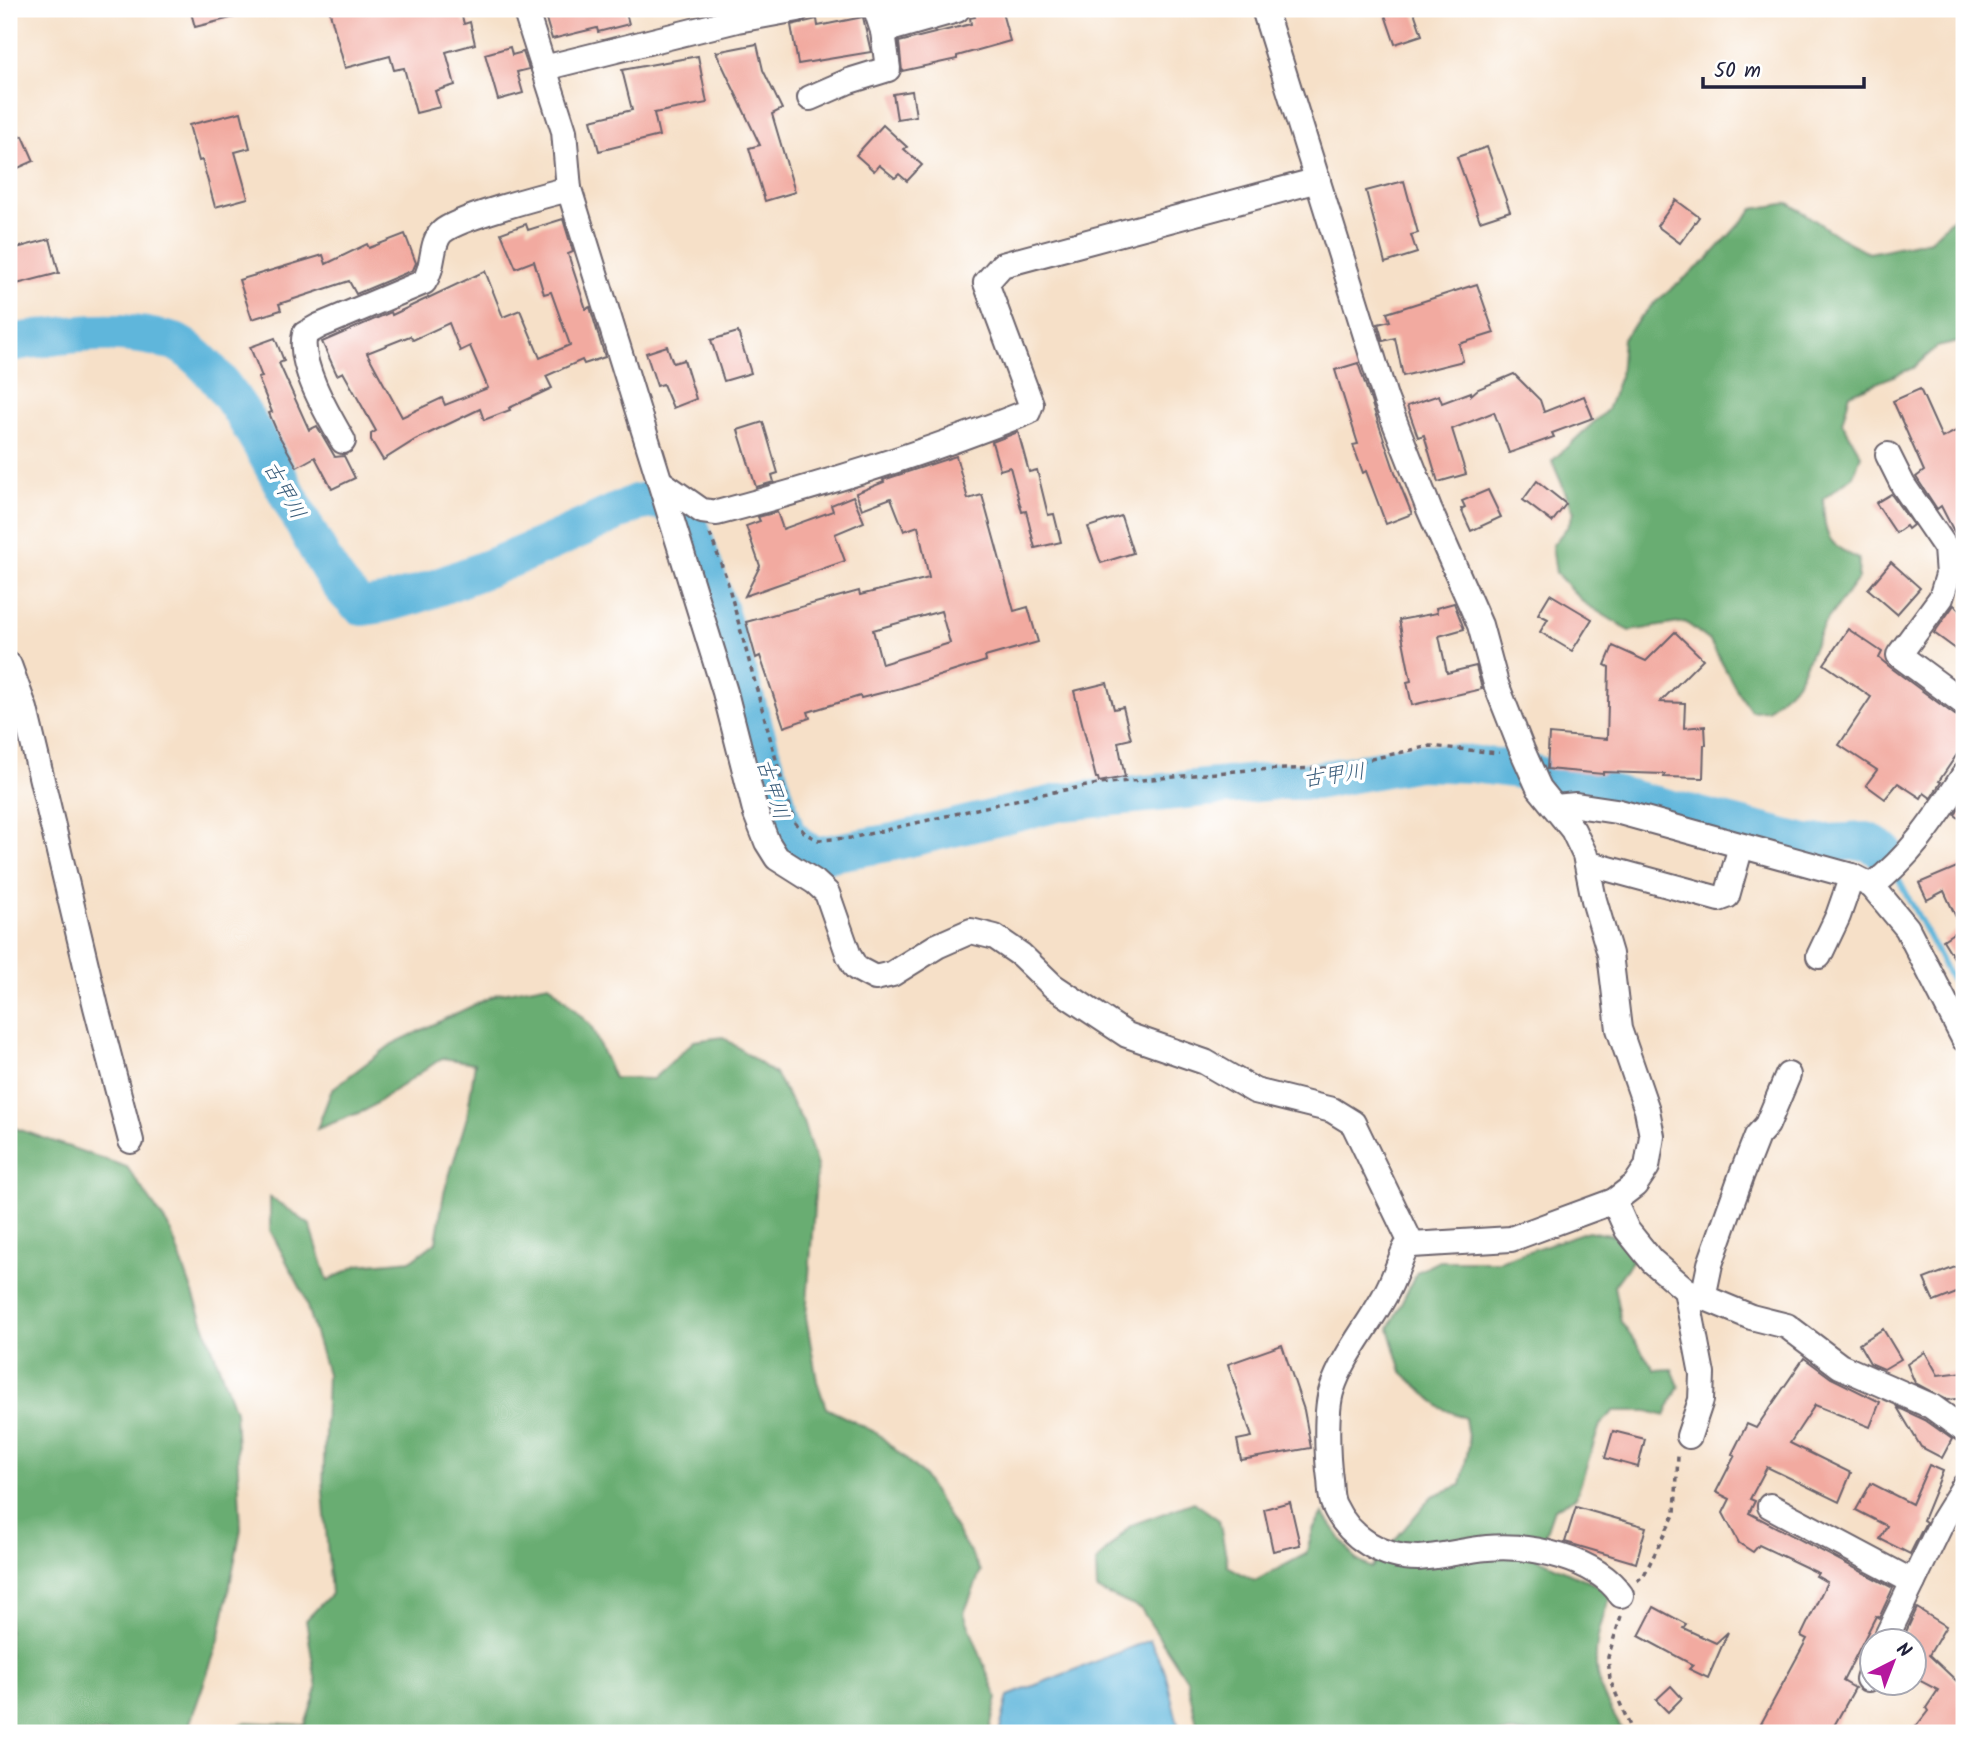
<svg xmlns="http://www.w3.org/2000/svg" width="1973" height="1742" viewBox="0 0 1973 1742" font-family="Kalam,'Klee One',sans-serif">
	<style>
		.forest { fill: #69ad72; stroke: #466856; stroke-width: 2 }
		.water { fill: #5eb6db; stroke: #406c8b; stroke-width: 2 }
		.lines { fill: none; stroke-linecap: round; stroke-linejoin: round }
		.stream { stroke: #5eb6db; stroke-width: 6 }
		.river { stroke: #5eb6db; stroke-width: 38 }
		.building { fill: #f2aaa0; fill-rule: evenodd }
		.minor-casing { stroke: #6c646c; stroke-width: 28 }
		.path { stroke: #6c646c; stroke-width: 3.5; stroke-dasharray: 5 5; stroke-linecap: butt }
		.minor { stroke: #fff; stroke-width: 24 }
		.labels { text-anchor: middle; stroke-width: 7; stroke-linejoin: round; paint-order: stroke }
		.water-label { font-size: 21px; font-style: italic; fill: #3a5d7b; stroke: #fff }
	</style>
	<rect width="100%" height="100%" fill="#fff"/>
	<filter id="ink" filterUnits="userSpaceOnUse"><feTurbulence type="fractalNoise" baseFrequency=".0143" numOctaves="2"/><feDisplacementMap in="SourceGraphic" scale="14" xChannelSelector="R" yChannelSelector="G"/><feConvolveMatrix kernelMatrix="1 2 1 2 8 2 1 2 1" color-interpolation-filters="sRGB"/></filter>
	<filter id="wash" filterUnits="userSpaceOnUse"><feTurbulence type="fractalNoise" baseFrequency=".00686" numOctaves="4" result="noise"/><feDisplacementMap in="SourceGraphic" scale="28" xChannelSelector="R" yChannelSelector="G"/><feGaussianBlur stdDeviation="1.57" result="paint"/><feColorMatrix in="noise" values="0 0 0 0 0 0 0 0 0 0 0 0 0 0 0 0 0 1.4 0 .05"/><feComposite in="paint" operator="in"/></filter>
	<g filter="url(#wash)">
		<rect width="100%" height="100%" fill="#f6e0c8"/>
		<g class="forest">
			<path d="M1789,203L1841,238L1869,253L1930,240L1964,207V341L1937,347L1913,368L1850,394L1842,422L1861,455L1853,476L1823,499C1825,536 1825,543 1859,559L1858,579L1824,624L1797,683L1767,710L1751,711L1736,689L1710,641L1685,622L1630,631L1584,603L1556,573L1552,546L1568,526L1574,512L1552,461L1607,410L1620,376L1623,338L1652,305L1708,259L1753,209Z"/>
			<path d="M549,984L591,1026L614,1078L653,1079L694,1041L723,1037L775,1074L803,1122L817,1166L806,1317L817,1381L826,1408L877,1433L923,1475L981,1571L964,1613L997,1698L989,1733H223L246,1722L305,1725L317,1689L306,1620L331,1594L323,1490L327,1374L303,1293L270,1230V1197L310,1225L328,1281L358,1265L412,1260L436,1242L444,1193L467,1117L475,1063L442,1058L366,1110L317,1129L332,1089L392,1044L497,994Z"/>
			<path d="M9,1126L127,1167L170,1229L235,1411L241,1529L219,1640L190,1723L194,1733H9Z"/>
			<path d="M1588,1231L1615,1236L1633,1260L1614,1286L1621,1322L1655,1370L1672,1369L1679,1386L1665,1416L1648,1411H1614L1600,1425L1576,1497L1554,1509L1537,1558L1612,1592C1600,1622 1589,1657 1601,1689C1607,1704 1616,1719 1624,1733H1199L1187,1680L1141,1609L1097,1590L1096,1562L1131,1525L1194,1502L1219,1520L1228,1566L1255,1581L1306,1554L1313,1530L1323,1513L1356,1560L1371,1568L1432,1496L1461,1485L1469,1444L1465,1418L1441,1408L1402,1372L1389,1328L1417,1272L1439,1261H1499Z"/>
		</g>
		<path class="water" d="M1150,1640L1165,1671L1180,1733H999L1008,1696Z"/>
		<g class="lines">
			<path class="stream" d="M1895,872L1964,1004"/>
			<path class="river" d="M9,343C57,336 108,327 157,338C163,340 172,340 177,343C229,370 276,474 304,525C320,553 335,587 362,607C396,604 428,591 459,579C520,557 578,530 636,503L658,499L687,517L720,614L787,835L813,856L893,842L1063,802L1277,781H1315L1418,762L1471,764L1519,770L1809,844L1867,841L1885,852"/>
		</g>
		<g id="blocks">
			<g class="building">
				<path d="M190,9H243V15L195,27Z"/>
				<path d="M329,9H460L464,24L470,22L475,44L446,52L455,85L435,91L440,107L416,113L404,68L394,70L390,56L345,68Z"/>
				<path d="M543,9H625L629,24L598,32L597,28L552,39Z"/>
				<path d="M972,9H1001L1010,41L957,56V59L902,71L899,42L971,24L970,18L975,17Z"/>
				<path d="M1383,9H1413L1422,35L1395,44Z"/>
				<path d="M863,17L871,52L798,64L791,25L817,19L818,26Z"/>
				<path d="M757,44L763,70L782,109L772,114L795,192L765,201L749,148L760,145L716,52Z"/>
				<path d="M510,47L512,55L523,52L529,69L517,72L523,93L498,100L485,54Z"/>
				<path d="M698,56L707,103L654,113L659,136L599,151L591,120L632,110L622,70Z"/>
				<path d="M912,91L916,116L897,119L893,94Z"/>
				<path d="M241,112L250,148L235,152L248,198L215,207L202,160L199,161L189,125Z"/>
				<path d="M883,125L907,147L904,149L922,165L907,181L899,174L895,178L879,165L874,171L856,155Z"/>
				<path d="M23,136L34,161L9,172V142Z"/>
				<path d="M1487,147L1510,211L1480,221L1457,157Z"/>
				<path d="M1404,181L1418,233L1411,235L1417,253L1385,263L1366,191Z"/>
				<path d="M1676,200L1699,217L1680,243L1657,226Z"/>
				<path d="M563,219L573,252L568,254L586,309L590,307L605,357L584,364L582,360L546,376L552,388L509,408L510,410L484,420L480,409L415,440L383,460L371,440V434L376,431L343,372L337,375L322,342L391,312L392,315L485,271L503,317L520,310L540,358L570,345L551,292L544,294L534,261L516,268L501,233L526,224L528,230ZM449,323L460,351L470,346L488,388L445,405L442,398L402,417L367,353L410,336L413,340Z"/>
				<path d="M405,234L416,263L413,270L356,294L349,281L279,304L281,310L252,319L239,280L323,255L326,264L367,244L369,248Z"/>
				<path d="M50,239L59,273L9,286V250Z"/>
				<path d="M1477,284L1494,333L1459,344L1463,361L1403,376L1395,338L1383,341L1378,324L1390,321L1387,313Z"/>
				<path d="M738,332L751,373L724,381L711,340Z"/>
				<path d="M275,338L284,361L279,363L309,430L317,426L335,457L344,456L355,478L332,489L315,457L297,467L278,434L269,413L272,412L258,378L262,377L250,347Z"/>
				<path d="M667,346L673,363L684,360L696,399L673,408L663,384L657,386L646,353Z"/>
				<path d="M1358,363L1396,475L1412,514L1386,524L1366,471L1363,473L1353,445L1358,444L1335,370Z"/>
				<path d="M1514,374L1540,400L1544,412L1584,396L1593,418L1552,433L1554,437L1509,453L1494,412L1452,429L1466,474L1438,482L1424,435L1418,437L1407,406L1439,395L1442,403L1471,392V395L1478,389Z"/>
				<path d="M1920,389L1942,438L1964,427V551L1941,506L1937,509L1916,477L1924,471L1893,401Z"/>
				<path d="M763,422L778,473L772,475L774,482L756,487L738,430Z"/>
				<path d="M1018,432L1029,472L1037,470L1048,515L1054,514L1061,542L1035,548L1026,511L1022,512L1010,467L1000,470L992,442Z"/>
				<path d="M956,456L968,499L982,495L1014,611L1028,607L1038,642L985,657L986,661L901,688L861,698L860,696L808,712L810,718L784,727L760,656L756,658L746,622L859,591L860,595L929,578L918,526L904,531L891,498L862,509L856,493L884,482L883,480ZM941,611L950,643L882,664L873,630Z"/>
				<path d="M1537,481L1566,504L1552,522L1523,500Z"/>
				<path d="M1488,490L1501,517L1471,531L1461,509L1465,507L1462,501Z"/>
				<path d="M1891,494L1913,525L1908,529L1906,526L1896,533L1876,503Z"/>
				<path d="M853,496L864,522L835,534L845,561L745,596L760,566L746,526L760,521L758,517L777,512L783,529L833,511L831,505Z"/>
				<path d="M1121,516L1133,553L1101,563L1088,527Z"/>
				<path d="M1891,562L1920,588L1897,614L1868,589Z"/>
				<path d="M1550,594L1592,619L1572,651L1540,632L1548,619L1538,614Z"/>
				<path d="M1454,603L1464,629L1439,636L1447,673L1476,666L1482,689L1412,705L1407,682L1411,681L1399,620L1437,613L1436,608Z"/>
				<path d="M1954,605L1964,613V655L1934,633Z"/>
				<path d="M1848,629L1882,652L1879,658L1890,667L1955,715L1964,718V744L1939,781L1941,782L1931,798L1924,793L1921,798L1898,783L1885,799L1866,785L1877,770L1839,745L1871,697L1824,664Z"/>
				<path d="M1675,632L1703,659L1660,702L1685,703L1684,728L1705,726L1706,745H1704L1703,778L1664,777L1665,774L1603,772V774L1547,769L1549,734L1607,739L1609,667L1605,665L1613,646L1646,661Z"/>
				<path d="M1107,683L1114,709L1123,707L1131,739L1118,742L1125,777L1099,782L1098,778H1096L1074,691Z"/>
				<path d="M1964,801V822L1955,815Z"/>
				<path d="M1964,864V974L1943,940L1961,928L1944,891L1927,900L1919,883Z"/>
				<path d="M1958,1266L1964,1280V1290L1934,1302L1924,1279Z"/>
				<path d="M1883,1329L1901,1359L1884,1369L1870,1363L1859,1344Z"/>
				<path d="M1282,1345L1304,1410L1311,1448L1241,1460L1237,1440L1252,1437L1228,1364Z"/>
				<path d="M1925,1352L1938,1375L1964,1372V1398L1947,1400L1915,1383L1907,1364Z"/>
				<path d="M1804,1358L1831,1378L1880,1402L1870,1427L1815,1405L1790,1443L1851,1473L1839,1502L1767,1467L1750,1499L1755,1501L1749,1513L1893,1588L1879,1618L1876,1616L1843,1681L1855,1688L1830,1733H1756L1807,1639L1801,1636L1827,1582L1816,1576L1818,1573L1759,1545L1753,1552L1739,1543L1723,1513L1730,1499L1716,1492L1735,1455L1732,1454L1747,1424L1756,1428Z"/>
				<path d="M1897,1407L1925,1420L1952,1439L1942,1458L1921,1447Z"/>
				<path d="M1613,1431L1645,1439L1638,1467L1605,1458Z"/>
				<path d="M1929,1465L1943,1471L1923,1520L1926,1522L1910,1554L1880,1539L1887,1526L1856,1510L1871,1483L1912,1504Z"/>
				<path d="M1290,1502L1300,1545L1273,1551L1264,1509Z"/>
				<path d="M1576,1507L1646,1527L1636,1563L1565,1542Z"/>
				<path d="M1654,1607L1686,1624L1683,1628L1716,1643L1728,1632L1708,1678L1689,1669L1693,1665L1639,1636Z"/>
				<path d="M1917,1608L1946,1626L1929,1655L1964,1688V1733H1911L1928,1711L1926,1708L1938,1690L1915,1678L1914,1680V1639L1905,1634Z"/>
				<path d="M1671,1686L1682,1698L1668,1712L1656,1700Z"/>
			</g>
		</g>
	</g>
	<g filter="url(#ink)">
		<use href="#blocks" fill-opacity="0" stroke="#6c646c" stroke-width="2"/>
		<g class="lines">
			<g class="minor-casing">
				<g id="minor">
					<path d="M525,9L564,131L569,189L725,692L756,814L767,842L777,858L815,882L827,893L849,956L856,968L875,978L892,974L937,946L971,931L995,937L1021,955L1053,986L1127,1035L1205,1062L1255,1091L1332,1110L1353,1123L1412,1245"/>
					<path d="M1264,9L1386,400L1429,509L1480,625L1496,684L1522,750L1539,788L1573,830L1585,855L1594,900L1610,954L1619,1029L1647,1110L1652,1136L1647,1167L1635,1185L1614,1201L1511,1239L1412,1245L1405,1249C1398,1265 1393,1282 1384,1297C1367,1328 1343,1356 1332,1389C1325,1409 1327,1457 1330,1479C1331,1487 1330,1497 1334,1505C1349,1538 1383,1558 1418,1558C1441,1557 1464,1550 1487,1548C1529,1544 1596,1558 1621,1595"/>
					<path d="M883,31L957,10"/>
					<path d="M544,68L737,20L798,9"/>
					<path d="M810,98L849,81L888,69L883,31L876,9"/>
					<path d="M343,441C328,415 297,363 305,334L319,326L424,282C435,266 430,243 442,232C457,218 545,195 569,189"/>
					<path d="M1888,455L1903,485L1946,548L1948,575L1941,598L1899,655L1964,703"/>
					<path d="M662,483L702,511L717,513C823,485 926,453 1028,412L1031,404L986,283L1002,265L1318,180"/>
					<path d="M9,665L25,709L96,1007L131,1141"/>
					<path d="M1555,807L1576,805L1616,811L1852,876L1872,886L1907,928L1964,1039"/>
					<path d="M1588,868L1598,866L1719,899L1727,896L1741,846"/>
					<path d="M1872,886C1913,854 1936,817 1964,775"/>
					<path d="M1819,956L1838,916L1852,876"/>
					<path d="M1614,1201L1627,1230L1652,1261L1686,1290L1751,1317L1787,1326L1840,1366L1931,1406L1964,1430"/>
					<path d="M1686,1290L1702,1374L1701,1400L1689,1436"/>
					<path d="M1703,1298L1710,1264L1742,1174L1757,1136L1767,1125L1788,1075"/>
					<path d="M1770,1506L1913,1582"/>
					<path d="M1885,1640L1943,1520L1964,1486"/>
					<path d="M1868,1679L1871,1670"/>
				</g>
			</g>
			<g class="path">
				<path d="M710,534L726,577L783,785L795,823L806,834L818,840L851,838L1037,795L1098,784L1248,770L1330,768L1430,746L1499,753"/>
				<path d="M1637,1581L1644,1575L1675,1513L1678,1456"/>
				<path d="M1621,1616L1608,1657L1610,1680L1633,1733"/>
			</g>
			<use href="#minor" class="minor"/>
		</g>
	</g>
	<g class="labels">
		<g class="water-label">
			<text transform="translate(285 490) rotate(61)" y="7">古甲川</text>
			<text transform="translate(1334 775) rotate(-8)" y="7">古甲川</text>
			<text transform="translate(773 789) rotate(73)" y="7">古甲川</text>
		</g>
	</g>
	<rect width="1973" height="1742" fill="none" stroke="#fff" stroke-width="35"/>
	<g transform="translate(1893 1662) rotate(42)"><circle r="33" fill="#ffffff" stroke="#a7a7b1" stroke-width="2"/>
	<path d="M0-5L12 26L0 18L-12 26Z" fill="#b5179e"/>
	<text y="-10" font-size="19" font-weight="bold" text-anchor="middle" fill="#22223b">N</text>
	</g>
	<path d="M1703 77v10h161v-10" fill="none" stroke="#22223b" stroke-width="3.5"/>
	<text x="1714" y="77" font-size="21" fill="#22223b" stroke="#ffffff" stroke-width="5" paint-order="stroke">50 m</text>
</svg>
